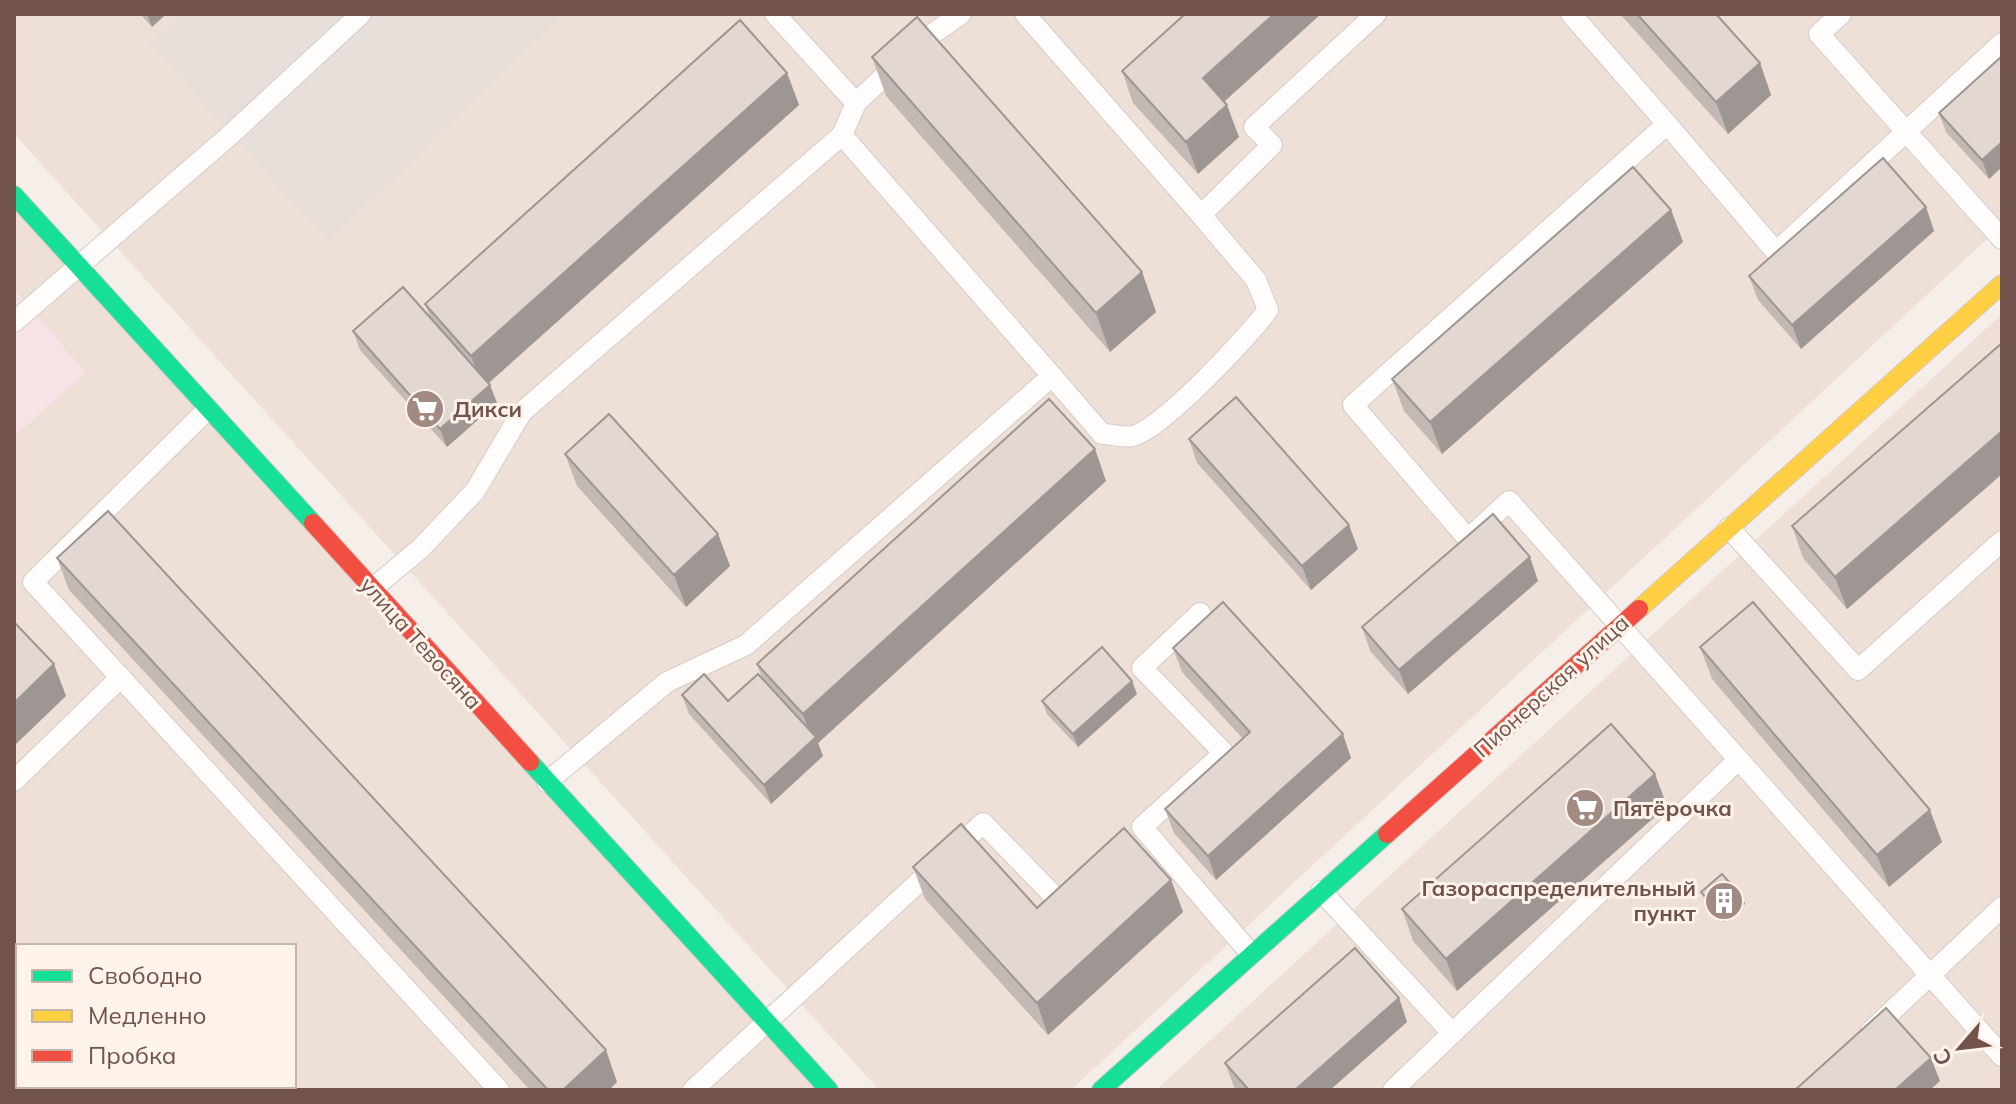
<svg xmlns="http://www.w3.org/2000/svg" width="2016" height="1104" viewBox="0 0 2016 1104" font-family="Mulish,sans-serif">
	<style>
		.residential { fill: #efe0d7; fill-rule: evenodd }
		.industrial { fill: #e8dfdb }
		.medical { fill: #f7e2e5 }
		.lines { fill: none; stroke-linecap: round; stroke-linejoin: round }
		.lane-casing { stroke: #d4cbc7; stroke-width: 22 }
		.fast-casing { stroke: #d4cac6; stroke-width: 20 }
		.slow-casing { stroke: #d4cac6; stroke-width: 20 }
		.jam-casing { stroke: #d4cac6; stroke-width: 20 }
		.lane { stroke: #fefdfc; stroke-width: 20 }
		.fast { stroke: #16e098; stroke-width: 18 }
		.slow { stroke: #ffcf43; stroke-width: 18 }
		.jam { stroke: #f24e42; stroke-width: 18 }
		.wall { fill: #c2b9b4 }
		.shaded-wall { fill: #9e9692 }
		.building { fill: #e2d7d1; stroke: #9e9692; stroke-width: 2 }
		.labels { text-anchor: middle; stroke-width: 6; stroke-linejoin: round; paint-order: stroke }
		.poi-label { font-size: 22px; font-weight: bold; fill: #72534b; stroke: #fef3ea; text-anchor: start }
		.street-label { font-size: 22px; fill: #72534b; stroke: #fef3ea }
	</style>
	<rect width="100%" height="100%" fill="#f6efe9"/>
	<g class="residential">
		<path d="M14,14H2002V225L1071,1090H879L14,134Z"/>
		<path d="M14,195L829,1090H14ZM18,946H294V1086H18Z"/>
		<path d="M2002,314V1090H1156Z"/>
	</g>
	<path class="industrial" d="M180,14H565L328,242L149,44Z"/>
	<path class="medical" d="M14,289L85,372L14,437Z"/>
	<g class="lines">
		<g class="lane-casing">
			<g id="lane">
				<path d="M775,14L856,103"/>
				<path d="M1025,14L1201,215L1272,145L1254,127L1376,14"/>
				<path d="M1571,14L1667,124L1353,405L1468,539L1509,501L2002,1056"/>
				<path d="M1841,14L1819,34L2002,239"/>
				<path d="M1667,124L1776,252L2002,43"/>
				<path d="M842,135L856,103L918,44L961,14"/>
				<path d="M14,322L229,136L361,14"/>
				<path d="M1052,376L1102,434C1111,434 1125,438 1133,436C1164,427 1248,337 1268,310L1256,280L1201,215"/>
				<path d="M208,409L33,582L499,1090"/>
				<path d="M1729,528L1858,670L2002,541"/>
				<path d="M372,589L421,548L475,491L522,412L842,135L1052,376L746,645L667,682L547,782"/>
				<path d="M1200,613L1142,668L1224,753L1142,827L1251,954"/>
				<path d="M14,781L121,677"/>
				<path d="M1321,891L1452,1033"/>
				<path d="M1871,1031L2002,907"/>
				<path d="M693,1090L983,823L1053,895"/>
				<path d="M1393,1090L1738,760"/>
			</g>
		</g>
		<g class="fast-casing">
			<g id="fast">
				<path d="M14,195L313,523"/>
				<path d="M530,762L829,1090"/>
				<path d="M1101,1090L1387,834"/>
			</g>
		</g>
		<g class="slow-casing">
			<path id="slow" d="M1639,609L2002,284"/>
		</g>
		<g class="jam-casing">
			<g id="jam">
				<path d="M313,523L530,762"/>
				<path d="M1387,834L1639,609"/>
			</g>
		</g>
		<use href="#lane" class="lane"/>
		<use href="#fast" class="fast"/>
		<use href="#slow" class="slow"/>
		<use href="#jam" class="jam"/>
	</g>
	<g class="wall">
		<path d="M140,14H166L152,27Z"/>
		<path d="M1620,14H1716L1760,63L1771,95L1728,134Z"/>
		<path d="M2002,56V167L1989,179L1946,132L1939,113Z"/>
		<path d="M872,57L1142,272L1156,312L1110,352L886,96Z"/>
		<path d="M1122,71L1224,102L1239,137L1198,174L1133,103Z"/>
		<path d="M787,73L799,105L489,383L497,403L447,447L360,350L353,331L430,317L425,304Z"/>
		<path d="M1926,207L1934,231L1801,349L1758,300L1749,276Z"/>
		<path d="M1671,210L1683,242L1442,454L1404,411L1392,379Z"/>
		<path d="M2002,343V474L1847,609L1803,558L1792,526Z"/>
		<path d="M1189,439L1358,549L1311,590L1197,463Z"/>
		<path d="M565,454L718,534L730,566L686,607L577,486Z"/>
		<path d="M1106,481L818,743L823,756L771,804L689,714L682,695L728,701L762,678L757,664Z"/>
		<path d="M57,558L617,1082L609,1090H530L69,590Z"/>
		<path d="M1538,581L1408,694L1370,651L1362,627Z"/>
		<path d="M1700,647L1942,842L1889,887L1712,679Z"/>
		<path d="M1173,648L1351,758L1216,880L1174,833L1165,809L1243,739L1182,672Z"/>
		<path d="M1137,694L1078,747L1047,714L1042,701Z"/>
		<path d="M1667,806L1457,991L1413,941L1402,909Z"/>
		<path d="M913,867L1037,908L1171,880L1183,912L1048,1035L925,899Z"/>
		<path d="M1701,892L1742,897L1745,904L1724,922L1704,898Z"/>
		<path d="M14,959L18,964V1086H131L135,1090H19L14,1085Z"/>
		<path d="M1399,998L1407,1022L1330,1090H1236L1234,1087L1225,1063Z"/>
	</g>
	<g class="shaded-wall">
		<path d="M147,14H166L152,27Z"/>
		<path d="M1274,14H1321L1215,110L1203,78Z"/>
		<path d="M1760,63L1771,95L1728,134L1716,102Z"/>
		<path d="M787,73L799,105L483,388L471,356Z"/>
		<path d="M1227,105L1239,137L1198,174L1186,142Z"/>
		<path d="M2002,142V167L1989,179L1982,160Z"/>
		<path d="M1926,207L1934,231L1801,349L1792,325Z"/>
		<path d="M1671,210L1683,242L1442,454L1430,422Z"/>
		<path d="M1142,272L1156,312L1110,352L1096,313Z"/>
		<path d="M490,385L497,403L447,447L440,429Z"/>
		<path d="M2002,431V474L1847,609L1835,577Z"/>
		<path d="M1095,449L1106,481L818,743L823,756L771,804L764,785L812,741L803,714Z"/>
		<path d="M1349,525L1358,549L1311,590L1302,566Z"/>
		<path d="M718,534L730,566L686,607L674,575Z"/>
		<path d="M1530,557L1538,581L1408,694L1399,670Z"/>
		<path d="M54,664L66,696L14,746V703Z"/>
		<path d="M1132,681L1137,694L1078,747L1073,734Z"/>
		<path d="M1343,734L1351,758L1216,880L1208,856Z"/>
		<path d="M1655,774L1667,806L1457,991L1446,959Z"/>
		<path d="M1930,810L1942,842L1889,887L1877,855Z"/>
		<path d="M1171,880L1183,912L1048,1035L1037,1003Z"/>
		<path d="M1742,897L1745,904L1724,922L1722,915Z"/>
		<path d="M1399,998L1407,1022L1330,1090H1295Z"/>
		<path d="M606,1050L617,1082L609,1090H563Z"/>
		<path d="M1931,1058L1940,1081L1930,1090H1895Z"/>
	</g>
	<g class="building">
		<path d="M1185,14H1274L1203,78L1227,105L1186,142L1122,71Z"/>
		<path d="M1637,14H1716L1760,63L1716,102Z"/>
		<path d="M917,17L1142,272L1096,313L872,57Z"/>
		<path d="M740,20L787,73L471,356L425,304Z"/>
		<path d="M2002,56V142L1982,160L1939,113Z"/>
		<path d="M1883,158L1926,207L1792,325L1749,276Z"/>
		<path d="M1633,167L1671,210L1430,422L1392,379Z"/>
		<path d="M403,287L490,385L440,429L353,331Z"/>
		<path d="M2002,343V431L1835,577L1792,526Z"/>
		<path d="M1236,397L1349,525L1302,566L1189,439Z"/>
		<path d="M1049,399L1095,449L803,714L757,664Z"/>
		<path d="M609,414L718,534L674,575L565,454Z"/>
		<path d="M108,511L606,1050L563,1090H548L57,558Z"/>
		<path d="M1493,514L1530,557L1399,670L1362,627Z"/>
		<path d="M1223,602L1343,734L1208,856L1165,809L1250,732L1173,648Z"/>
		<path d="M1753,602L1930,810L1877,855L1700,647Z"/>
		<path d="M14,622L54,664L14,703Z"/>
		<path d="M1102,647L1132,681L1073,734L1042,701Z"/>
		<path d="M704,674L728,701L758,674L816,737L764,785L682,695Z"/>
		<path d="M1611,724L1655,774L1446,959L1402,909Z"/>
		<path d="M961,824L1037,908L1124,828L1171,880L1037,1003L913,867Z"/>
		<path d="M1722,874L1742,897L1722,915L1701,892Z"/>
		<path d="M1355,948L1399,998L1295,1090H1249L1225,1063Z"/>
		<path d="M14,959L18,964V1070L14,1066Z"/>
		<path d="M1886,1008L1931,1058L1895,1090H1795Z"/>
		<path d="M33,1086H131L135,1090H37Z"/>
	</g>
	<defs>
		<g id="supermarket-disc" transform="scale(2)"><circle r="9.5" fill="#a08a82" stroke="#fef3ea"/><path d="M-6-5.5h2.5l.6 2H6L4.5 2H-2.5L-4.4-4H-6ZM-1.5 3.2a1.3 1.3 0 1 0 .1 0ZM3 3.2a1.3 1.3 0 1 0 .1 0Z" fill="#fff"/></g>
		<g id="building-disc" transform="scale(2)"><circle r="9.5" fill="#a08a82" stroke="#fef3ea"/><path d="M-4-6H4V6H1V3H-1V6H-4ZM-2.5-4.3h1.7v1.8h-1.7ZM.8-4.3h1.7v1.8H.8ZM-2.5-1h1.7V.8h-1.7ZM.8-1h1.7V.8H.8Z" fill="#fff"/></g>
	</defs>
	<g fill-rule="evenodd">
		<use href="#supermarket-disc" x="425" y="409"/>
		<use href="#supermarket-disc" x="1585" y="808"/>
		<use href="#building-disc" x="1724" y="901"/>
	</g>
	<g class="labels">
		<g class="poi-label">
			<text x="453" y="417">Дикси</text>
			<text x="1613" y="816">Пятёрочка</text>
			<text x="1696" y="896" text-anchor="end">Газораспределительный<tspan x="1696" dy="25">пункт</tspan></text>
		</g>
		<g class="street-label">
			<text transform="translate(421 643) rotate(48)" y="8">улица Тевосяна</text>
			<text transform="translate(1551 686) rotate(-42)" y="8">Пионерская улица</text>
		</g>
	</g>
	<rect width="2016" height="1104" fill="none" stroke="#72534b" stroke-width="32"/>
	<rect x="16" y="944" width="280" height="144" fill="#fef3ea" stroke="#c6b3aa" stroke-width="2"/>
	<rect x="32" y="970" width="40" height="12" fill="#16e098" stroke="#c6b3aa" stroke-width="2"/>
	<text x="88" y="984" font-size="24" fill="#72534b">Свободно</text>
	<rect x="32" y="1010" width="40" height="12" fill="#ffcf43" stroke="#c6b3aa" stroke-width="2"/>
	<text x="88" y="1024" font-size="24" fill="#72534b">Медленно</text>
	<rect x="32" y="1050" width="40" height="12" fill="#f24e42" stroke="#c6b3aa" stroke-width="2"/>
	<text x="88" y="1064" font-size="24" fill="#72534b">Пробка</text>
	<g transform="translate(1960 1048) rotate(242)" stroke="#fef3ea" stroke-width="6" paint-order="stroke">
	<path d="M0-6L14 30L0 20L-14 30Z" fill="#72534b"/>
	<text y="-12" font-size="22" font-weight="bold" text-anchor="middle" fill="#72534b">С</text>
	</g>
</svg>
